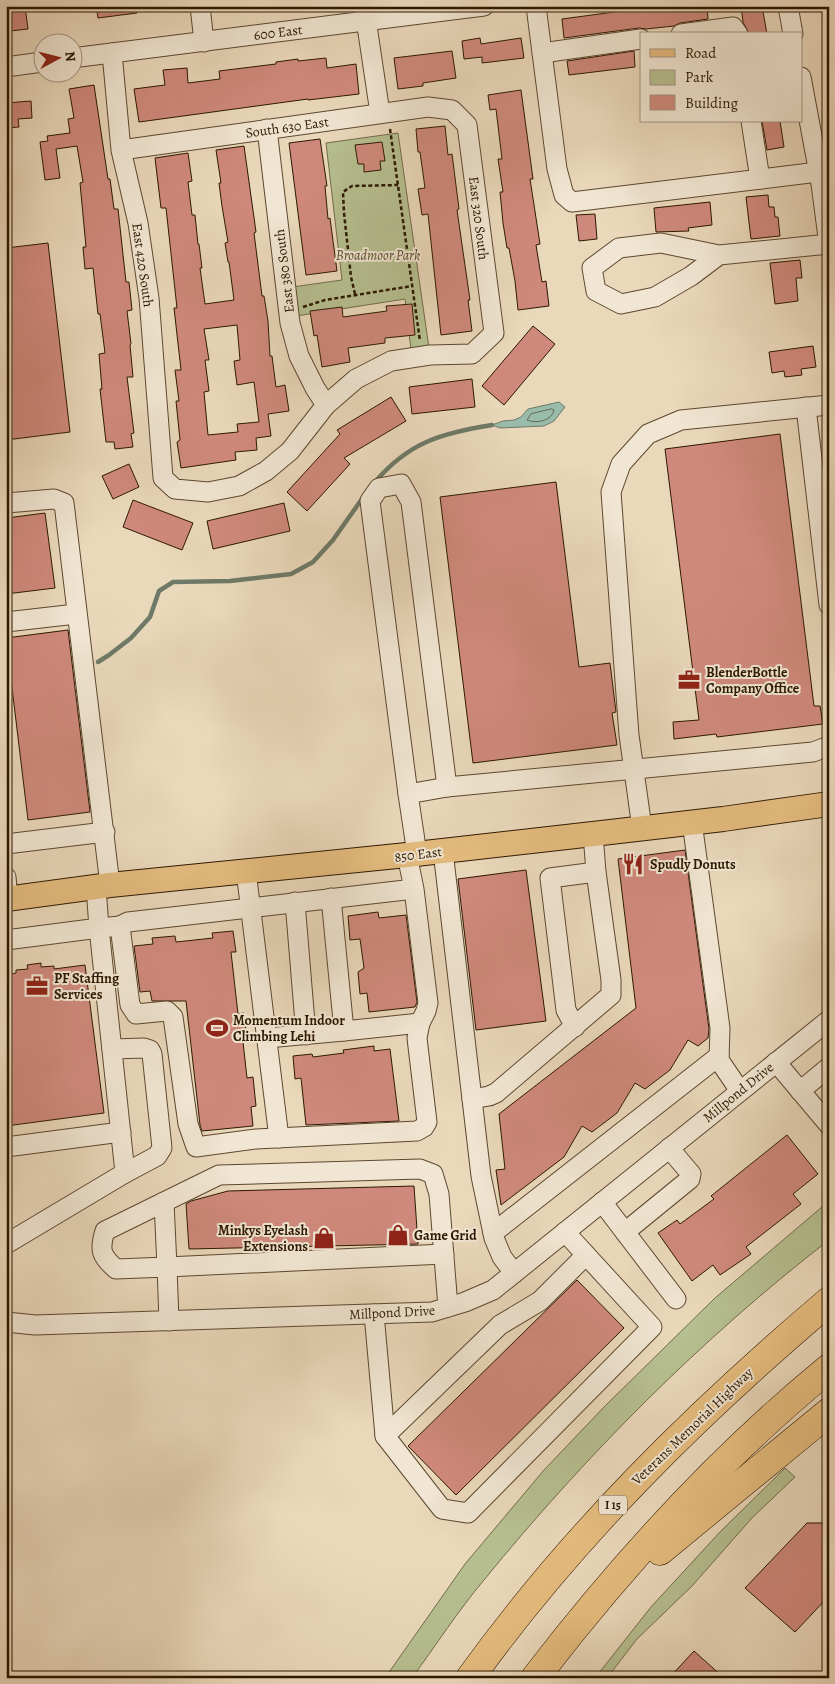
<svg xmlns="http://www.w3.org/2000/svg" width="835" height="1684" viewBox="0 0 835 1684" font-family="Alegreya,serif">
	<style>
		.green { fill: #b6bf90; stroke: #726c48 }
		.water { fill: #99bbab; stroke: #6e7a67 }
		.lines { fill: none; stroke-linecap: round; stroke-linejoin: round }
		.shore { stroke: #636a56; stroke-width: 1 }
		.stream { stroke: #6e7a67; stroke-width: 4.5 }
		.building { fill: #cf897c; stroke: #2d1800; fill-rule: evenodd }
		.minor-casing { stroke: #5c482f; stroke-width: 21 }
		.major-casing { stroke: #2d1800; stroke-width: 26 }
		.highway-casing { stroke: #2d1800; stroke-width: 29 }
		.path { stroke: #2d1800; stroke-width: 2.5; stroke-dasharray: 4 2.5; stroke-linecap: butt }
		.minor { stroke: #f1e6d3; stroke-width: 19 }
		.major { stroke: #e5bc7e; stroke-width: 24 }
		.highway { stroke: #e5bc7e; stroke-width: 28 }
		.labels { text-anchor: middle; stroke-width: 4; stroke-linejoin: round; paint-order: stroke }
		.shield { fill: #f1e6d3; stroke: #68563f; stroke-width: 1 }
		.shield-label { font-size: 12px; font-weight: bold; fill: #2d1800 }
		.street-label { font-size: 14px; fill: #2d1800; stroke: #f1e6d3 }
		.park-label { font-size: 14px; font-style: italic; fill: #564a2b; stroke: #f1e6d3 }
		.poi-label { font-size: 14px; font-weight: bold; fill: #2d1800; stroke: #f1e6d3; text-anchor: start }
	</style>
	<rect width="100%" height="100%" fill="#ead8bb"/>
	<filter id="stains"><feTurbulence type="fractalNoise" baseFrequency=".004" numOctaves="4"/><feColorMatrix values="0 0 0 0 .2 0 0 0 0 .09 0 0 0 0 .02 0 0 0 .5 -.17"/></filter>
	<radialGradient id="worn" r=".72"><stop offset=".6" stop-color="#630" stop-opacity="0"/><stop offset="1" stop-color="#630" stop-opacity=".3"/></radialGradient>
	<g class="green">
		<path d="M398,133L430,355L411,350L405,299L296,316L285,288L342,280L326,143Z"/>
		<path d="M829,1201V1240C701,1339 586,1455 484,1580C458,1611 436,1645 412,1678H385L465,1564L544,1470L605,1406L715,1298Z"/>
		<path d="M785,1468L795,1477L752,1518L692,1586L637,1639L607,1678H595L651,1607L720,1532Z"/>
	</g>
	<path class="water" d="M559,402L565,407L554,421L544,426L500,428L492,425L503,421L514,420L521,417L528,409Z"/>
	<g class="lines">
		<path class="shore" d="M552,409L554,410C552,421 536,424 527,420L531,414Z"/>
		<g class="stream">
			<path d="M375,482C409,442 442,433 492,425"/>
			<path d="M98,662L109,655L131,638L150,617L159,591L173,582L230,581L291,574L313,562L333,540L364,496"/>
		</g>
	</g>
	<g class="building">
		<path d="M6,6H25L28,29L10,31L9,24H6Z"/>
		<path d="M96,6H136L137,13L98,18Z"/>
		<path d="M659,6H707L708,19L680,23L674,26L646,29L639,28L564,38L562,19Z"/>
		<path d="M741,6H762L767,34H749L743,22Z"/>
		<path d="M480,38L481,44L521,38L524,58L482,63V57L464,59L462,41Z"/>
		<path d="M452,51L456,78L423,83V86L398,89L394,58Z"/>
		<path d="M634,51L635,67L569,75L567,61Z"/>
		<path d="M326,58L327,68L356,64L359,94L308,100V99L139,122L134,89L165,85L163,70L187,68L188,83L220,79L219,71L276,64V62L298,59V61Z"/>
		<path d="M94,85L108,179H110L114,209H118L126,282H129L132,310L127,311L131,344L130,345L133,377H127L134,433L131,434L133,447L115,449L114,442H106L100,389H102L99,354L105,353L100,314H98L93,268L85,269L83,247H86L80,183L83,182L77,146L56,149L60,178L45,180L40,142L48,141L47,136L70,133L68,119L74,118L69,89Z"/>
		<path d="M521,90L533,179H530L540,244L536,245L542,282L546,281L549,306L518,310L515,281L509,248H507L503,223L500,192H503L498,159H502L496,109L490,110L488,95Z"/>
		<path d="M31,101L32,118L18,119L19,127L6,128V103Z"/>
		<path d="M762,121H780L784,147L767,150Z"/>
		<path d="M445,126L448,155L452,154L459,209L457,210L470,300H468L472,331L441,335L428,214L422,215L418,189L425,188L420,152H418L416,129Z"/>
		<path d="M320,139L327,186H325L328,219L330,218L337,271L306,275L289,143Z"/>
		<path d="M382,142L385,161H380L381,170L364,172V164H358L355,145Z"/>
		<path d="M244,146L256,232L254,233L262,296H264L268,321L270,356H272L276,387L285,385L289,411L268,414L271,436L256,438L257,450L235,452L236,460L181,468L177,442L180,440L176,401H179L175,370H181L174,308H177L166,208H161L155,158L188,153L192,181L188,182L192,215H195L198,244H199L202,268H200L205,304L234,300L229,262H228L225,243L228,242L222,206L219,183H221L216,150ZM237,325L240,360L234,361L237,385L254,382L259,422L237,424L238,432L208,435L204,392L209,391L205,360H209L204,329Z"/>
		<path d="M768,195L769,207H774L775,217H778L780,236L751,239L746,197Z"/>
		<path d="M710,202L712,225L688,228L689,231L656,232L654,208Z"/>
		<path d="M595,214L597,239L579,241L576,215Z"/>
		<path d="M48,243L70,432L6,440V248Z"/>
		<path d="M800,260L802,278H796L798,301L775,304L770,263Z"/>
		<path d="M412,304L415,335L385,338V343L348,348L350,362L322,367L317,335L314,336L310,311L342,307L343,317L387,311L386,306Z"/>
		<path d="M533,326L555,344L504,405L482,386Z"/>
		<path d="M813,346L816,367L801,369L802,375L785,377L784,371L772,373L769,352Z"/>
		<path d="M472,379L475,407L412,414L409,387Z"/>
		<path d="M391,397L406,421L344,458L350,464L307,511L287,492L340,434L337,430Z"/>
		<path d="M780,434L814,706H820L823,724L717,737L716,734L674,739L673,722L699,720L665,449Z"/>
		<path d="M129,464L139,487L113,499L102,476Z"/>
		<path d="M556,482L579,667L610,663L616,712L612,713L617,745L473,763L440,497Z"/>
		<path d="M133,500L193,523L182,550L123,527Z"/>
		<path d="M284,503L290,531L213,549L207,521Z"/>
		<path d="M45,513L55,588L6,594L7,518Z"/>
		<path d="M68,630L90,812L28,820L6,638Z"/>
		<path d="M685,850L709,1029L708,1038L698,1046L688,1040L670,1070L645,1089L635,1083L617,1113L592,1132L582,1126L564,1157L501,1205L496,1170L505,1169L499,1114L636,1008L618,859Z"/>
		<path d="M526,870L546,1021L476,1030L458,879Z"/>
		<path d="M378,912L379,918L406,915L417,1002L415,1007L369,1012L367,993L360,994L358,972L364,968L360,939L350,940L348,916Z"/>
		<path d="M233,931L236,952H231L238,1014L244,1013L247,1042H243L247,1078L253,1077L256,1106L251,1107L253,1126L202,1131L200,1125L186,1001H152L150,991L140,992L134,946L153,944L152,938L175,936L176,942L213,938L212,933Z"/>
		<path d="M41,963V967L54,966V969L85,965L104,1113L6,1126V975L16,973V970L28,969L27,965Z"/>
		<path d="M374,1046V1051L390,1049L399,1121L306,1125L301,1078L295,1079L293,1056L312,1054L313,1057L344,1053L343,1050Z"/>
		<path d="M787,1135L818,1174L793,1194L801,1204L746,1247L751,1254L720,1275L713,1265L692,1281L658,1233L677,1220L680,1224L714,1199L711,1196Z"/>
		<path d="M414,1186L418,1244L189,1249L186,1204L191,1201L228,1191Z"/>
		<path d="M577,1280L624,1328L456,1495L408,1446Z"/>
		<path d="M807,1523H829V1596L795,1632L745,1588Z"/>
		<path d="M694,1651L724,1678H669Z"/>
	</g>
	<g class="lines">
		<g class="minor-casing">
			<g id="minor">
				<path d="M200,6L204,42"/>
				<path d="M364,6L380,113"/>
				<path d="M536,6L557,169L564,195L572,202L818,172"/>
				<path d="M788,6L793,34"/>
				<path d="M681,34L733,27L738,34"/>
				<path d="M112,53L121,150L138,223L149,298L163,478L175,489L208,492L239,486L266,471L290,451L326,405L356,379L391,361L430,355L472,354L494,333L467,125L452,110L428,107L121,150"/>
				<path d="M542,53L641,39"/>
				<path d="M72,58L484,6"/>
				<path d="M6,67L42,62"/>
				<path d="M801,77L821,184L829,245"/>
				<path d="M751,121L760,179"/>
				<path d="M267,129L290,323L299,356L315,388L326,405"/>
				<path d="M719,255L661,243L619,248L592,268L596,291L621,304L655,297L691,276L719,255L829,244"/>
				<path d="M806,407L829,605"/>
				<path d="M6,503L54,499L64,503L110,885"/>
				<path d="M6,622L76,614"/>
				<path d="M408,794L370,501L379,488L401,484L411,502L447,787"/>
				<path d="M692,822L720,1028L719,1060L740,1091"/>
				<path d="M642,828L629,735L611,492L621,464L648,434L681,420L829,405"/>
				<path d="M6,844L105,832"/>
				<path d="M443,851L481,1176L494,1238L502,1257L514,1273"/>
				<path d="M417,854L408,794L447,787L813,752L829,746"/>
				<path d="M407,855L414,889L428,1003L426,1011L420,1023L417,1038L427,1122L424,1127L417,1131L256,1139L196,1147L188,1124L173,1017L167,1011L136,1014L130,1005L120,926L128,922L414,889"/>
				<path d="M246,871L279,1138"/>
				<path d="M6,877L8,899"/>
				<path d="M331,898L344,1031L420,1023"/>
				<path d="M295,902L306,1035"/>
				<path d="M6,940L99,928L96,887"/>
				<path d="M575,1027L566,1010L550,878L596,872"/>
				<path d="M267,1038L344,1031"/>
				<path d="M112,1049L144,1048L150,1050L152,1054L162,1148L157,1156L125,1173"/>
				<path d="M776,1062L829,1125"/>
				<path d="M800,1091L829,1067"/>
				<path d="M472,1099L489,1096L496,1093L611,995V980L596,872L593,834"/>
				<path d="M6,1147L121,1132"/>
				<path d="M164,1202L167,1267L444,1254"/>
				<path d="M602,1202L676,1299"/>
				<path d="M625,1232L690,1179L691,1174L669,1148"/>
				<path d="M493,1233L719,1056"/>
				<path d="M6,1244L125,1173L99,928L120,926"/>
				<path d="M374,1314L385,1436L442,1509L468,1513L652,1327L565,1232"/>
				<path d="M169,1321L167,1267L116,1269C101,1256 99,1250 105,1231L219,1175L420,1169L433,1174L439,1194L448,1307"/>
				<path d="M6,1322L35,1325L432,1312L465,1302L493,1290L829,1020"/>
				<path d="M385,1436L500,1325L540,1301L586,1255"/>
			</g>
		</g>
		<g class="major-casing">
			<path id="major" d="M6,899L110,885L407,855L593,834L723,819L829,804"/>
		</g>
		<g class="highway-casing">
			<g id="highway">
				<path d="M660,1551L829,1412"/>
				<path d="M470,1678C572,1536 696,1414 829,1301"/>
				<path d="M535,1678C621,1566 719,1458 829,1368"/>
			</g>
		</g>
		<g class="path">
			<path d="M390,129L420,341"/>
			<path d="M355,294L351,277L344,213L343,192L352,186L398,185"/>
			<path d="M303,307L325,300L412,286"/>
		</g>
		<use href="#minor" class="minor"/>
		<use href="#major" class="major"/>
		<use href="#highway" class="highway"/>
	</g>
	<defs>
		<g id="office-bare" transform="scale(1.725)"><path d="M-6-3h4V-5.5h4V-3h4V5H-6ZM-1-4.5V-3h2v-1.5ZM-6 0V1H6V0Z" fill="#8f2418" stroke="#f1e6d3" stroke-width="2.5" paint-order="stroke"/></g>
		<g id="restaurant-bare" transform="scale(1.725)"><path d="M-5-6h1v4h1v-4h1v4h1v-4h1v5L-1.5 .5V6h-2V.5L-5-1ZM5-6V6H3V1.5H1.5Q1.5-4 5-6Z" fill="#8f2418" stroke="#f1e6d3" stroke-width="2.5" paint-order="stroke"/></g>
		<g id="stadium-bare" transform="scale(1.725)"><path d="M0-5a6.5 5 0 1 0 0 10a6.5 5 0 1 0 0-10ZM-3.5-1.8h7v3.6h-7Z" fill="#8f2418" stroke="#f1e6d3" stroke-width="2.5" paint-order="stroke"/></g>
		<g id="shop-bare" transform="scale(1.725)"><path d="M-5-2.5h2.3a2.7 3.5 0 0 1 5.4 0H5L5.5 6h-11ZM-1.5-2.5h3a1.5 2.3 0 0 0-3 0Z" fill="#8f2418" stroke="#f1e6d3" stroke-width="2.5" paint-order="stroke"/></g>
	</defs>
	<g fill-rule="evenodd">
		<use href="#office-bare" x="689" y="680"/>
		<use href="#restaurant-bare" x="633" y="864"/>
		<use href="#office-bare" x="37" y="986"/>
		<use href="#stadium-bare" x="217" y="1028"/>
		<use href="#shop-bare" x="398" y="1235"/>
		<use href="#shop-bare" x="324" y="1238"/>
	</g>
	<g class="labels">
		<rect class="shield" x="599" y="1495.5" width="28" height="19" rx="4"/>
		<g class="shield-label">
			<text x="613" y="1509">I 15</text>
		</g>
		<g class="street-label">
			<text transform="translate(278 32) rotate(-7)" y="5">600 East</text>
			<text transform="translate(287 127) rotate(-8)" y="5">South 630 East</text>
			<text transform="translate(479 218) rotate(83)" y="5">East 320 South</text>
			<text transform="translate(143 265) rotate(82)" y="5">East 420 South</text>
			<text transform="translate(284 271) rotate(-97)" y="5">East 380 South</text>
			<text transform="translate(418 854) rotate(-7)" y="5">850 East</text>
			<text transform="translate(738 1092) rotate(-39)" y="5">Millpond Drive</text>
			<text transform="translate(392 1312) rotate(-3)" y="5">Millpond Drive</text>
			<text transform="translate(692 1426) rotate(-44)" y="5">Veterans Memorial Highway</text>
		</g>
		<g class="park-label">
			<text x="378" y="260">Broadmoor Park</text>
		</g>
		<g class="poi-label">
			<text x="706" y="677">BlenderBottle<tspan x="706" dy="16">Company Office</tspan></text>
			<text x="650" y="869">Spudly Donuts</text>
			<text x="54" y="983">PF Staffing<tspan x="54" dy="16">Services</tspan></text>
			<text x="233" y="1025">Momentum Indoor<tspan x="233" dy="16">Climbing Lehi</tspan></text>
			<text x="308" y="1235" text-anchor="end">Minkys Eyelash<tspan x="308" dy="16">Extensions</tspan></text>
			<text x="414" y="1240">Game Grid</text>
		</g>
	</g>
	<rect width="835" height="1684" fill="none" stroke="#ead8bb" stroke-width="25"/>
	<rect x="8" y="8" width="820" height="1669" fill="none" stroke="#2d1800" stroke-width="2.5"/>
	<rect x="12" y="12" width="810" height="1659" fill="none" stroke="#2d1800"/>
	<rect x="640" y="32" width="162" height="90" fill="#f1e6d3" stroke="#a3947f"/>
	<rect x="650" y="49" width="25" height="8" fill="#e5bc7e" stroke="#a3947f"/>
	<text x="685" y="58" font-size="15" fill="#2d1800">Road</text>
	<rect x="650" y="70" width="25" height="15" fill="#b6bf90" stroke="#a3947f"/>
	<text x="685" y="82" font-size="15" fill="#2d1800">Park</text>
	<rect x="650" y="95" width="25" height="15" fill="#cf897c" stroke="#a3947f"/>
	<text x="685" y="108" font-size="15" fill="#2d1800">Building</text>
	<g transform="translate(58 58) rotate(83)"><circle r="24" fill="#f1e6d3" stroke="#a3947f"/>
	<path d="M0-4L9 19L0 12L-9 19Z" fill="#8f2418"/>
	<text y="-8" font-size="14" font-weight="bold" text-anchor="middle" fill="#2d1800">N</text>
	</g>
	<rect width="100%" height="100%" filter="url(#stains)"/>
	<rect width="100%" height="100%" fill="url(#worn)"/>
</svg>
